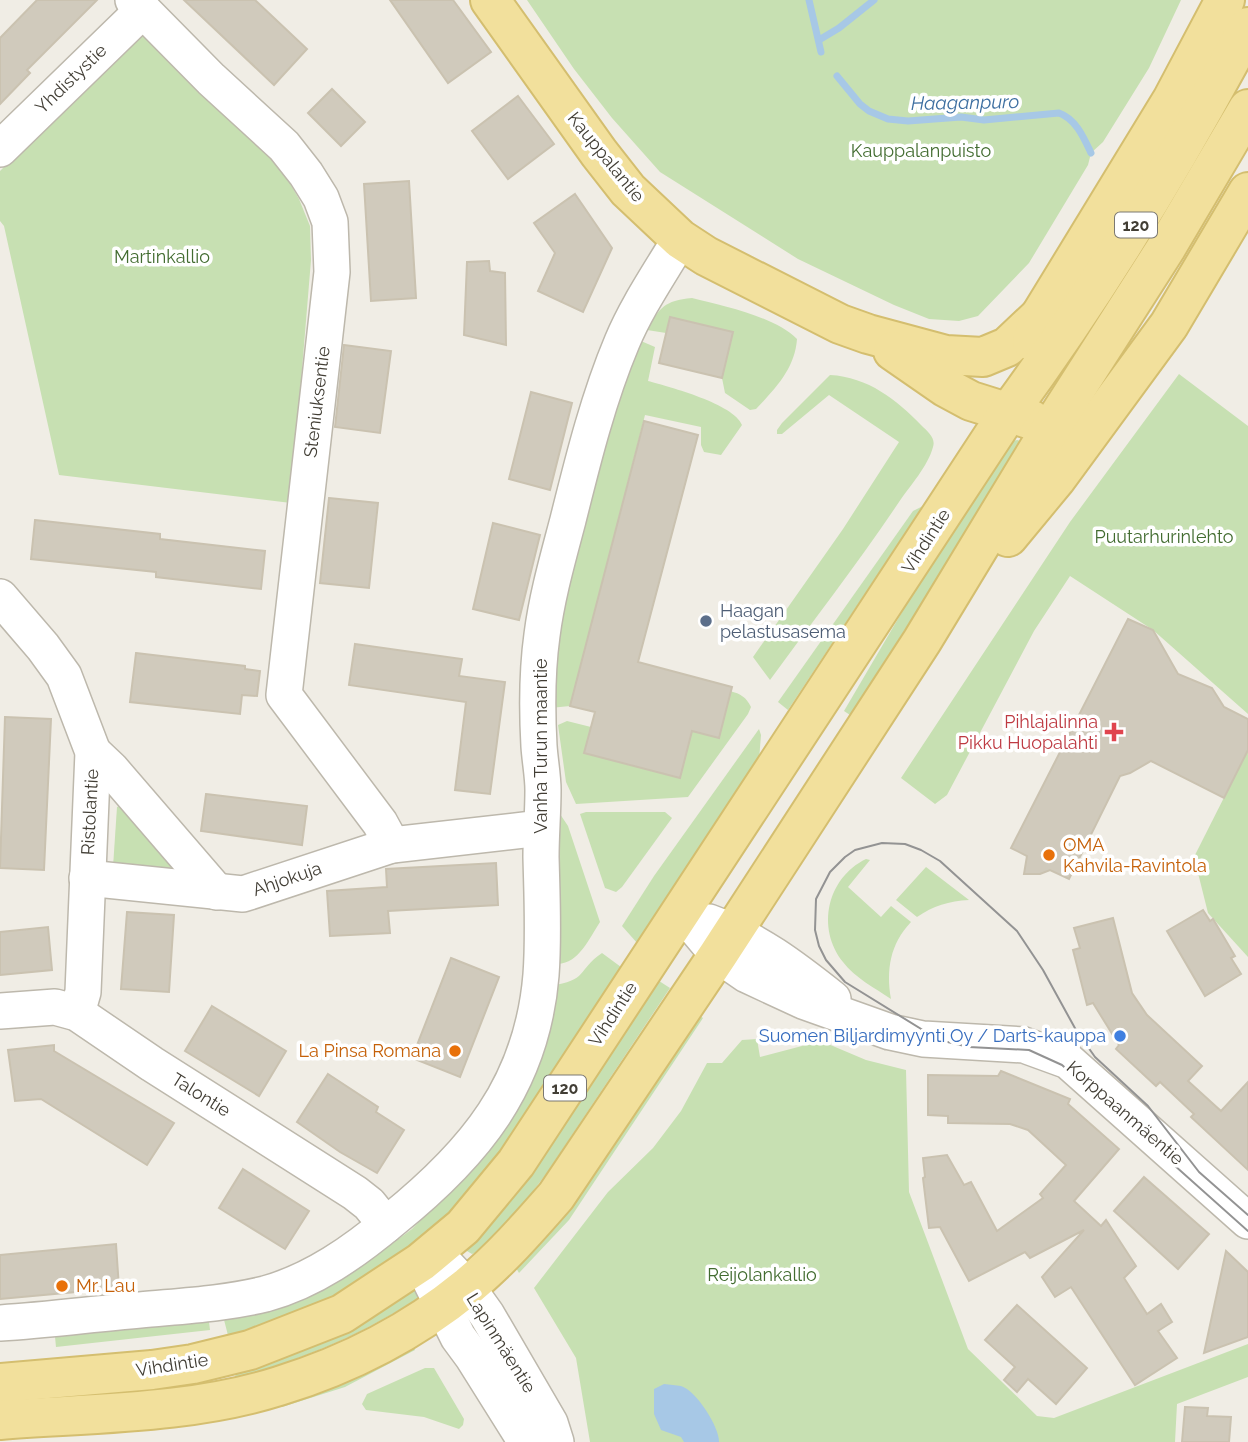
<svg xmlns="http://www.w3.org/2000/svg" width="1248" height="1442" viewBox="0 0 1248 1442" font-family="Raleway,sans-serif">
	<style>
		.green { fill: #c7e0b2 }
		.water { fill: #a7c8e6 }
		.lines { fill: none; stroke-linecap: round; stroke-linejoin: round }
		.stream { stroke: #a7c8e6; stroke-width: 7 }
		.building { fill: #d0cabc; stroke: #cac2b0; stroke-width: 2 }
		.minor-casing { stroke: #bdb8ac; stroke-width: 38 }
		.major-casing { stroke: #d4be6f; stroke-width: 42 }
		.minor { stroke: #fff; stroke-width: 35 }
		.major { stroke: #f2e09c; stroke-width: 38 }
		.tram { stroke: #939393; stroke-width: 2 }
		.service-dot { fill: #5c6f8a; stroke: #fff; stroke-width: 2.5 }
		.health-dot { fill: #e0444e; stroke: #fff; stroke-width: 2.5 }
		.food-dot { fill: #e8710a; stroke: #fff; stroke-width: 2.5 }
		.shop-dot { fill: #3f7fe0; stroke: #fff; stroke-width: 2.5 }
		.labels { text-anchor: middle; stroke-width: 7; stroke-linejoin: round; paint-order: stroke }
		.shield { fill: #fff; stroke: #7b7872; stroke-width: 2 }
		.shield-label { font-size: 16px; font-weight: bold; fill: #423e35 }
		.street-label { font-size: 18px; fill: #423e35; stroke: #fff }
		.park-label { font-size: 18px; fill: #426c30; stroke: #fff }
		.service-label { font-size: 18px; fill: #4e5e75; stroke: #fff; text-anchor: start }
		.health-label { font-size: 18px; fill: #be3a42; stroke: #fff; text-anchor: end }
		.food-label { font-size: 18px; fill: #c56008; stroke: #fff; text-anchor: start }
		.shop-label { font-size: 18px; fill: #366cbe; stroke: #fff; text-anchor: end }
		.water-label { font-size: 19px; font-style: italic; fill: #3c6ea0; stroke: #fff }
	</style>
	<rect width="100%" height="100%" fill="#f0ede5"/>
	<g class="green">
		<path d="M527,0H1181L1149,68L1103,142L1091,153L1088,165L1029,263L978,316L959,321L929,319L894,305L798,259L660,172L612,118L574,69Z"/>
		<path d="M144,27L276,159L299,199L310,226L311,260L291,503L59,475L4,226L0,221V171Z"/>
		<path d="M692,298C723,306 774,316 797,339C795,368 776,388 756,409L750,410L725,393L722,378L733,332L671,317L666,333L647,330C660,307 664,301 692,298Z"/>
		<path d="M641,341L655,347L648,381C670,387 734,404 742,425L721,455L704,452L701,445V427L645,415L570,706L550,708L561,594L626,376Z"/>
		<path d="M1179,374L1248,426V714L1153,630L1070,576L1034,631L947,795L935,804L901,778L1070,522Z"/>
		<path d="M830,375C868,377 897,400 921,425C928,432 936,438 933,447C928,466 910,486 899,502C858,563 813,621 770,680L753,657L843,529L899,442L829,395L782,434H777V430L782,423Z"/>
		<path d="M1018,440L1022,443L951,558L850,715L844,711L919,583L1011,441Z"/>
		<path d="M923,506L788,710L778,702L913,511Z"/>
		<path d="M730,691C741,694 746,697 751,707L748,714L688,797L576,804L566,782L558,725L567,721L591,727L679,778L692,731Z"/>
		<path d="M759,729L761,735L759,760L638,944L622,926L654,876Z"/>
		<path d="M1248,750V957L1208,913L1194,857Z"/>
		<path d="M124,804L182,870L113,867L117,807Z"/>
		<path d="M558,811L568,826L600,922C589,939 576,969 552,963Z"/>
		<path d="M586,812H665L672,818L622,887L616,892L605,888L580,814Z"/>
		<path d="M866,859L870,860L848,887L881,917L891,906L911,922C890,944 886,970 891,999C875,988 855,978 843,962C816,928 827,878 866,859Z"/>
		<path d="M926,867L969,900C949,901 933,906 917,917L896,900Z"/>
		<path d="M602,953L621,967L504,1149L468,1194L426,1235L330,1302L230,1343L223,1316L270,1308L359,1268L412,1229L467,1171L550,986C589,980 576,971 602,953Z"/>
		<path d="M656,979L670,988L546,1174L525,1202L477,1252L472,1254L467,1251V1245Z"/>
		<path d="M697,1014L703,1018L569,1220L519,1273L515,1266Z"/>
		<path d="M757,1039L760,1057L821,1041L866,1060L906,1070L909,1192L968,1349L1037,1416L1054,1418L1248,1344V1377L1177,1404L1175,1442H590L576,1358L534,1288L608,1192L653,1148L681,1111L707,1063H722L742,1040Z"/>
		<path d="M420,1287L423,1295C360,1336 307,1357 236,1379L234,1368L394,1293Z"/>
		<path d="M208,1314L210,1330L56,1347L54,1326Z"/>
		<path d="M413,1345L415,1350L345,1387L282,1407L280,1399Z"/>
		<path d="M425,1368H434L464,1419L463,1425L459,1429L424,1417L366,1410L362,1404L367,1394Z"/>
	</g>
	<path class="water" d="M664,1384C670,1385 676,1385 681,1386C696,1390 720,1428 719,1442H684L681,1437L661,1430L654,1414V1389Z"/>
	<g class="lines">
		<g class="stream">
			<path d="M809,0L821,52"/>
			<path d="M819,40L839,28L874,0"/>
			<path d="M837,76L860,104L869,111L888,119L908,121L961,117L984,120L1059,113C1076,119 1084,138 1091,153"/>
		</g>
	</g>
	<g class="building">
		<path d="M37,0H97L27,70L30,73L0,104V38Z"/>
		<path d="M184,0H255L307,49L274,85Z"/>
		<path d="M390,0H453L491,52L448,83Z"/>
		<path d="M332,89L365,122L341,146L308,113Z"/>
		<path d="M518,96L554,144L508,179L472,131Z"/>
		<path d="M409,181L416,298L371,301L364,184Z"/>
		<path d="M575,194L612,248L583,312L538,291L555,253L534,223Z"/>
		<path d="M489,261L490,271L505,273L506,345L464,335L467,262Z"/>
		<path d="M670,317L733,332L722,378L659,363Z"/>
		<path d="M344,345L391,351L380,433L335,427Z"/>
		<path d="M531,392L572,403L550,490L509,479Z"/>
		<path d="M644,421L698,435L638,662L732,687L719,738L692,731L680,778L584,753L595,712L570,706Z"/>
		<path d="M329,498L378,503L369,588L320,583Z"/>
		<path d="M35,520L160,534V539L265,551L261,589L156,577V572L31,559Z"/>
		<path d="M493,523L540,535L519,620L473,609Z"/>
		<path d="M1128,619L1153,630L1178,674L1212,688L1224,707L1248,719V750L1224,798L1151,761L1130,773L1120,776L1069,879L1050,870L1040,874H1024L1027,856L1011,848Z"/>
		<path d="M355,644L462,659L459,676L505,682L490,794L455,790L466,702L349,685Z"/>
		<path d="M136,653L245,666V669L260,671L257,696L242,695L240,714L130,702Z"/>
		<path d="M5,717L51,719L44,870L0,868Z"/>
		<path d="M206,794L307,806L302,845L201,831Z"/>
		<path d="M496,863L498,905L388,911L390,933L330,936L327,891L387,887L386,869Z"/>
		<path d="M1203,910L1210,921L1213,919L1235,956L1231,958L1241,974L1205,996L1167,931Z"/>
		<path d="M127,912L174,915L169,992L121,989Z"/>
		<path d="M1113,918L1132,993L1147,1015L1202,1066L1188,1081L1221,1111L1248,1082V1170L1191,1117L1194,1114L1160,1082L1156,1086L1116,1049L1119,1045L1093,1003L1087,1005L1073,950L1080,948L1074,928Z"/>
		<path d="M48,927L52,970L0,975V932Z"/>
		<path d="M451,958L499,977L460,1077L412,1058Z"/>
		<path d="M212,1006L286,1051L259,1096L185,1051Z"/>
		<path d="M54,1045V1051L174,1123L147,1165L41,1099L15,1101L8,1050Z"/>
		<path d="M1001,1071L1070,1099L1068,1104L1119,1149L1074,1201L1101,1226L1106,1220L1136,1266L1124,1278L1147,1314L1161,1304L1172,1322L1158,1331L1177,1358L1135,1385L1071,1287L1055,1297L1042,1277L1084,1230L1030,1258L1025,1252L969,1281L940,1227L929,1228L923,1178L925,1177L923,1158L947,1155L964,1185L971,1182L997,1231L1043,1198L1040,1194L1066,1165L1028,1130L1010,1124L948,1123V1116L928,1115V1075L998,1076Z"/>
		<path d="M328,1074L378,1107L376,1112L404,1130L377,1173L340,1152L297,1122Z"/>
		<path d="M243,1169L309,1211L285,1249L219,1208Z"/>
		<path d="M1144,1177L1209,1234L1178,1269L1114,1211Z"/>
		<path d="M116,1244L119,1288L0,1299V1255Z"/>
		<path d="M1226,1251L1248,1272V1337L1204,1353Z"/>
		<path d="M1017,1305L1087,1368L1056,1404L1028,1379L1017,1392L1004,1380L1015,1367L985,1340Z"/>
		<path d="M1185,1407L1208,1408L1207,1416L1231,1417L1229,1442H1182Z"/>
	</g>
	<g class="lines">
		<g class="minor-casing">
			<g id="minor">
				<path d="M133,0L211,79L284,146L306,174L321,198L330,222L332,272L284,695L380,823L392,845"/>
				<path d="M0,149L143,10"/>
				<path d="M0,597L43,647L64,676L93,752L83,992L77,1013"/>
				<path d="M93,752L111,769L217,892"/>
				<path d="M87,878L243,894L392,845L541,828"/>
				<path d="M681,911L718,955L747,975L803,1001L890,1032L923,1039L1024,1045L1068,1061L1248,1221"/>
				<path d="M709,922C756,939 794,968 833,999"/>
				<path d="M0,1011L55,1007L77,1013L152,1064L355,1193L369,1204L386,1225"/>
				<path d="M434,1252L467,1287L487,1315L550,1423L556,1442"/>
				<path d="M421,1262L458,1337L472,1356L526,1442"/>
				<path d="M0,1323C47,1320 93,1314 140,1310C182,1306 224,1304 265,1294C313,1281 355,1251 392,1220C474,1154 532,1085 541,975C544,936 542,897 541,857C541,835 543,813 543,790C543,776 540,761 539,746C537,710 537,671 542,635C547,596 558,558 568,520C583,460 598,399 622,342C637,306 660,273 680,239"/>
			</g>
		</g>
		<g class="major-casing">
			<g id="major">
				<path d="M490,0L599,153L628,190L680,239L706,256L840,324L868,334L946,355L983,357L1007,347L1040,316"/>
				<path d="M1032,341L1040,316L1172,100L1225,0"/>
				<path d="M893,351L945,387L971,401L1032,420"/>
				<path d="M1008,537L1056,479L1169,325L1248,192"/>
				<path d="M0,1383L152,1370L193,1364L250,1350L342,1314L421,1262L463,1227L516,1163L1008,413C1099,289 1176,163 1248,27"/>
				<path d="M0,1420C92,1413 191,1414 279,1386C347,1365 412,1332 467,1287C500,1260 528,1228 556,1196L718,955L922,641L1056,420L1166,248L1248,109"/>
			</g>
		</g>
		<use href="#minor" class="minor"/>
		<use href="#major" class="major"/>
		<path class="tram" d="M1248,1215L1199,1172L1148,1106L1095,1057L1076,1030L1043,970L1017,931L940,861L921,850L905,844L882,843L855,850L845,857L830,872L816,899L815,930L819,946L826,960L845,982L939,1040L969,1047L1029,1050L1062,1065L1248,1231"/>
	</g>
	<circle class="service-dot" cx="706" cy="621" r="7"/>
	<path class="health-dot" d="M1110.5 721.5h7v7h7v7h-7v7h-7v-7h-7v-7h7z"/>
	<g class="food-dot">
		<circle cx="1049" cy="855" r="7"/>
		<circle cx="455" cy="1051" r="7"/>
		<circle cx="62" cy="1286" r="7"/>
	</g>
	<circle class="shop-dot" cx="1120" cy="1036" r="7"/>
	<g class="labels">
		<g class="shield">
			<rect x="1115" y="212.5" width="42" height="25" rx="5"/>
			<rect x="544" y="1075.5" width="42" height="25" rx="5"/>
		</g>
		<g class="shield-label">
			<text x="1136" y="231">120</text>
			<text x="565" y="1094">120</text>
		</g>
		<g class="street-label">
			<text transform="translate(71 79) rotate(-44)" y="6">Yhdistystie</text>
			<text transform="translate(606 157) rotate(51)" y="6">Kauppalantie</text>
			<text transform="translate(317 402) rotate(-83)" y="6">Steniuksentie</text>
			<text transform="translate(926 541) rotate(-57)" y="6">Vihdintie</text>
			<text transform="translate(541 746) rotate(-90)" y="6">Vanha Turun maantie</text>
			<text transform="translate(90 812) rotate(-87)" y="6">Ristolantie</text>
			<text transform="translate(287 879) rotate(-19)" y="6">Ahjokuja</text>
			<text transform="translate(613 1014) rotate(-57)" y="6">Vihdintie</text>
			<text transform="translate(201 1095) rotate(32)" y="6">Talontie</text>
			<text transform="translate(1125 1113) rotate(41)" y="6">Korppaanmäentie</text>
			<text transform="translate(501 1343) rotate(58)" y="6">Lapinmäentie</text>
			<text transform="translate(172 1365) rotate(-9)" y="6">Vihdintie</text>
		</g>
		<g class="park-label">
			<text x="921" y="157">Kauppalanpuisto</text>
			<text x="162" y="263">Martinkallio</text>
			<text x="1164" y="543">Puutarhurinlehto</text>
			<text x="762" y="1281">Reijolankallio</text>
		</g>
		<g class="service-label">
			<text x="720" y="617">Haagan<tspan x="720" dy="21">pelastusasema</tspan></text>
		</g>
		<g class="health-label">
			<text x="1098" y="728">Pihlajalinna<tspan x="1098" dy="21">Pikku Huopalahti</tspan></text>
		</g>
		<g class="food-label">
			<text x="1063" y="851">OMA<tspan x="1063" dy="21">Kahvila-Ravintola</tspan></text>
			<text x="441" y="1057" text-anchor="end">La Pinsa Romana</text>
			<text x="76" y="1292">Mr. Lau</text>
		</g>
		<g class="shop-label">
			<text x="1106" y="1042">Suomen Biljardimyynti Oy / Darts-kauppa</text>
		</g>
		<g class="water-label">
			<text transform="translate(965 102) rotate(-1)" y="7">Haaganpuro</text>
		</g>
	</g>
</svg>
